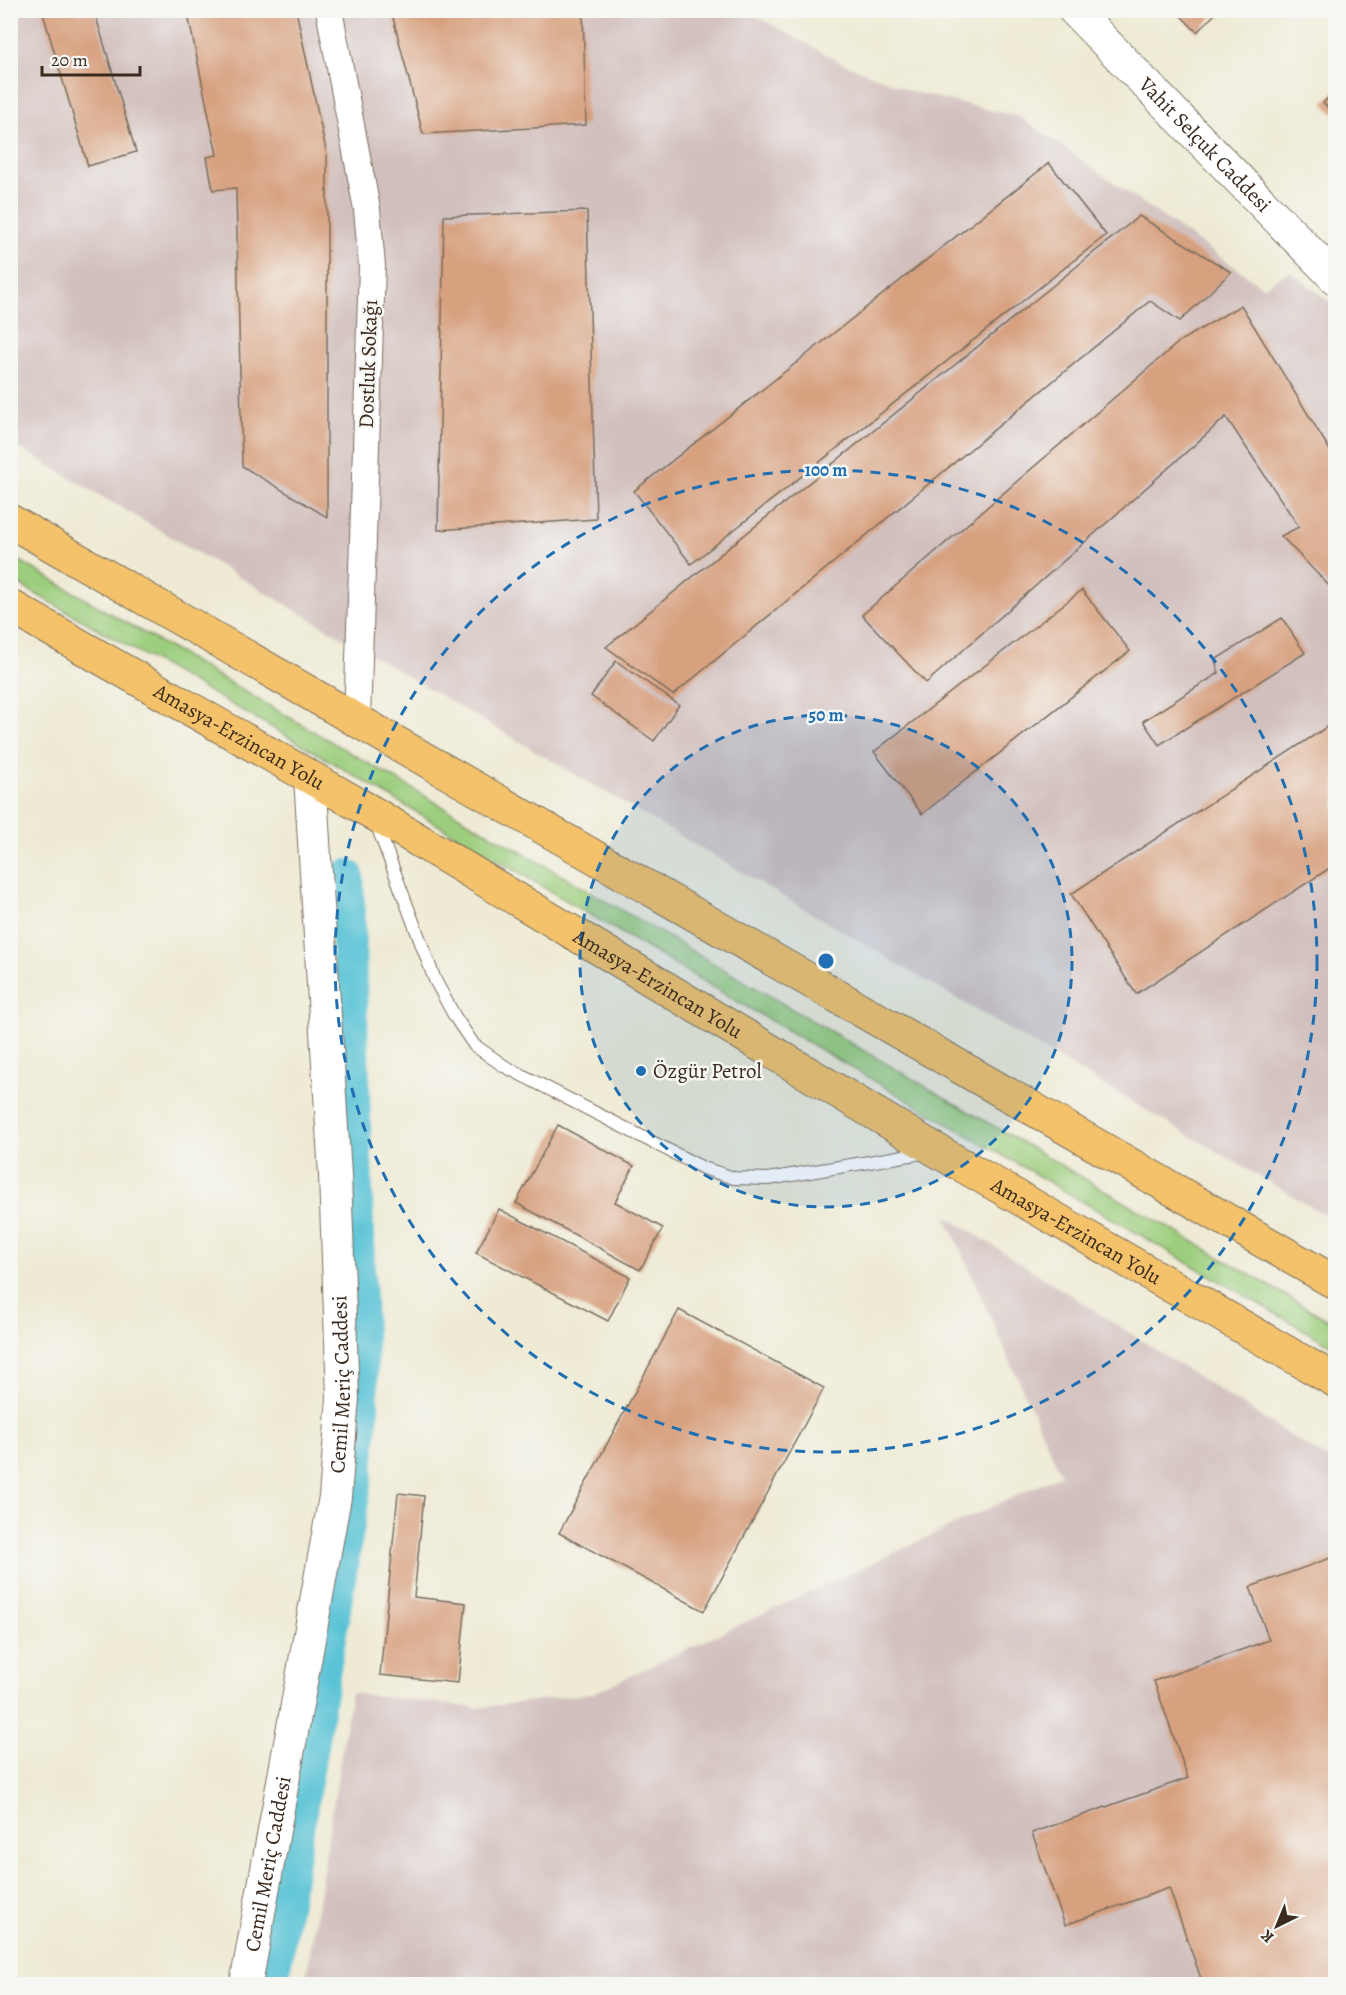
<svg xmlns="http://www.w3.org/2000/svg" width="1346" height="1995" viewBox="0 0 1346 1995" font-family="Alegreya,serif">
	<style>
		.industrial { fill: #d1c0bd }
		.green { fill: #9cce7d; stroke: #6c7c4e; stroke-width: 1.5 }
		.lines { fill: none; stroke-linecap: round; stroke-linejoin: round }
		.canal { stroke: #5ac3d6; stroke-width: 34 }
		.building { fill: #d7a07f }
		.service-casing { stroke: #7a6d5e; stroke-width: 14 }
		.minor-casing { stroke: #7a6d5e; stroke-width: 28 }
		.tertiary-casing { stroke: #7a6d5e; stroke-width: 34 }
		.trunk-casing { stroke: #7a6d5e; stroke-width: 35 }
		.service { stroke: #fff; stroke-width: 12 }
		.minor { stroke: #fff; stroke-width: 26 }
		.tertiary { stroke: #fff; stroke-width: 32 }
		.trunk { stroke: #f3c26a; stroke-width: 33 }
		.ring { fill: none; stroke: #1f6fb2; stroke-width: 3; stroke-dasharray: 10 8 }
		.poi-dot { fill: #1f6fb2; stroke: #f6f6f2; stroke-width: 2 }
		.labels { text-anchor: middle; stroke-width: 5; stroke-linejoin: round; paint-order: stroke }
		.street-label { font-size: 21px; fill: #3b2a1e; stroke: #f6f6f2 }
		.poi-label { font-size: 21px; fill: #3b2a1e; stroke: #f6f6f2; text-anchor: start }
		.centre { fill: #1f6fb2; stroke: #f6f6f2; stroke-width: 3 }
		.ring-label { font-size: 18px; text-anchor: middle; font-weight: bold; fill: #1f6fb2; stroke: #f6f6f2; stroke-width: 5; stroke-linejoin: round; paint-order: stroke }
	</style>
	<rect width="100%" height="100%" fill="#f6f6f2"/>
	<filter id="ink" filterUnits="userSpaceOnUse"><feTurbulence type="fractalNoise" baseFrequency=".0167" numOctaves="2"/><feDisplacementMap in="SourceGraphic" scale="12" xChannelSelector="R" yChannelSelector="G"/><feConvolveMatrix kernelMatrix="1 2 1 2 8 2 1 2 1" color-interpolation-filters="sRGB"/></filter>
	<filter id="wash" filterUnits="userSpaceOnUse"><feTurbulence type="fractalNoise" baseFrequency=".008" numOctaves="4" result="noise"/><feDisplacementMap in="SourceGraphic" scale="24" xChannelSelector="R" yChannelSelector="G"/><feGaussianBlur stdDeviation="1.35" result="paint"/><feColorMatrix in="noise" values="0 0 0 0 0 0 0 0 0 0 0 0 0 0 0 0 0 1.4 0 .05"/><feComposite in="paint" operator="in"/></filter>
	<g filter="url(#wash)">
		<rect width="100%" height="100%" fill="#eeead4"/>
		<g class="industrial">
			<path d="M11,11H747L840,62L913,92L1020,117L1263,287L1290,271L1336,307L1335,1221L11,443Z"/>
			<path d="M945,1215L1335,1464V1984H305L351,1693L477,1708L593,1693L1061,1475Z"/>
		</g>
		<path class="green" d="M11,556L1335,1324V1348L735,1000L296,741L11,580Z"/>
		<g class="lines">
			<path class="canal" d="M271,1984L356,1477L362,1407L347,876"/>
		</g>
		<g id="blocks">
			<g class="building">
				<path d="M42,10H94L136,152L88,166Z"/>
				<path d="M187,10H296L327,155V517L242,466L236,188L213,190L207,157L217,155Z"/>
				<path d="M391,10H583L586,125L423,134Z"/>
				<path d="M1175,10H1219L1197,32Z"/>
				<path d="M1336,90V116L1323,103Z"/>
				<path d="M1049,163L1106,235L691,564L634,491Z"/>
				<path d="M587,211L596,519L438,530L444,216Z"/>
				<path d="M1139,216L1231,272L1180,321L1150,301L673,695L606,647Z"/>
				<path d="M1241,305L1336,460V593L1281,536L1299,527L1226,417L926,683L862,615L1180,341Z"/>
				<path d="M1082,590L1130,651L922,814L874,752Z"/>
				<path d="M1282,618L1305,653L1159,745L1143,721L1219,673L1215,660Z"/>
				<path d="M616,661L679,705L654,741L591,696Z"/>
				<path d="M1336,721V864L1136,994L1071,894Z"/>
				<path d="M558,1125L634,1166L615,1202L663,1228L640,1270L516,1203Z"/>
				<path d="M499,1209L630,1277L608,1321L476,1253Z"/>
				<path d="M679,1310L824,1388L704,1611L559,1533Z"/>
				<path d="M398,1493L424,1496L414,1597L466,1603L458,1683L380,1675Z"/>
				<path d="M1336,1556V1984H1203L1169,1888L1065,1925L1032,1833L1188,1778L1154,1681L1269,1640L1250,1587Z"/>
			</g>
		</g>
	</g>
	<g filter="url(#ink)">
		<use href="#blocks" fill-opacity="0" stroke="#7a6d5e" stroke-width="1.5"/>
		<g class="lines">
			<g class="service-casing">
				<path id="service" d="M376,823L435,980L455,1017L474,1045L504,1066L703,1168L734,1178L768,1179L928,1152"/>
			</g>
			<g class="minor-casing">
				<path id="minor" d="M329,10L367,209L372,266L357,720"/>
			</g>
			<g class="tertiary-casing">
				<g id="tertiary">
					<path id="s1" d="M1074,10L1336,279"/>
					<path id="s2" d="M246,1984L335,1497L343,1398L335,1175L310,777"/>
				</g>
			</g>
			<g class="trunk-casing">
				<g id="trunk">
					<path d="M10,521L1336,1283"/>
					<path id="s3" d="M10,606L373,813L936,1150L1336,1381"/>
				</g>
			</g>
			<use href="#service" class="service"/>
			<use href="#minor" class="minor"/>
			<use href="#tertiary" class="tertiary"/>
			<use href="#trunk" class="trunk"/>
		</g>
	</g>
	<circle cx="826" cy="961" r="246" fill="#1f6fb2" fill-opacity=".12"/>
	<g class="ring">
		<circle cx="826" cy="961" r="246"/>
		<circle cx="826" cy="961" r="491"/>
	</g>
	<circle class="poi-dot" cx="641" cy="1071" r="6"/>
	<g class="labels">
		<g class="street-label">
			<text dy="7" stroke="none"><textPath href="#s1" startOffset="188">Vahit Selçuk Caddesi</textPath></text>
			<text transform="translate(368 364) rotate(-88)" y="7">Dostluk Sokağı</text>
			<text dy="7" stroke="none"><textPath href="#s3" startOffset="264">Amasya-Erzincan Yolu</textPath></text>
			<text dy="7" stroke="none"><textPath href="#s3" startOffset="750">Amasya-Erzincan Yolu</textPath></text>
			<text dy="7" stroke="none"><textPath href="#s3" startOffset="1236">Amasya-Erzincan Yolu</textPath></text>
			<text dy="7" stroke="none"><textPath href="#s2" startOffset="608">Cemil Meriç Caddesi</textPath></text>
			<text dy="7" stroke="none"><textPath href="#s2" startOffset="122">Cemil Meriç Caddesi</textPath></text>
		</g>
		<g class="poi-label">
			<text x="653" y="1078">Özgür Petrol</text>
		</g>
	</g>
	<circle cx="826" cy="961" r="9" class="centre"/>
	<g class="ring-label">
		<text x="826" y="476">100 m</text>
		<text x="826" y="721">50 m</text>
	</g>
	<rect width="1346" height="1995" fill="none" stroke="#f6f6f2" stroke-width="36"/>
	<g transform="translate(1277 1926) rotate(223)" stroke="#f6f6f2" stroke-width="4.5" paint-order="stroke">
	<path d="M0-4.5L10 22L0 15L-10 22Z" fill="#3b2a1e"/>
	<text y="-9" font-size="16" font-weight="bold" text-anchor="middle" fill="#3b2a1e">K</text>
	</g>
	<path d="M42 66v9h98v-9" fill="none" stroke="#3b2a1e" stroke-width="3"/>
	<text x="51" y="66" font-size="18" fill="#3b2a1e" stroke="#f6f6f2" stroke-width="4.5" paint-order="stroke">20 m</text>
</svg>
